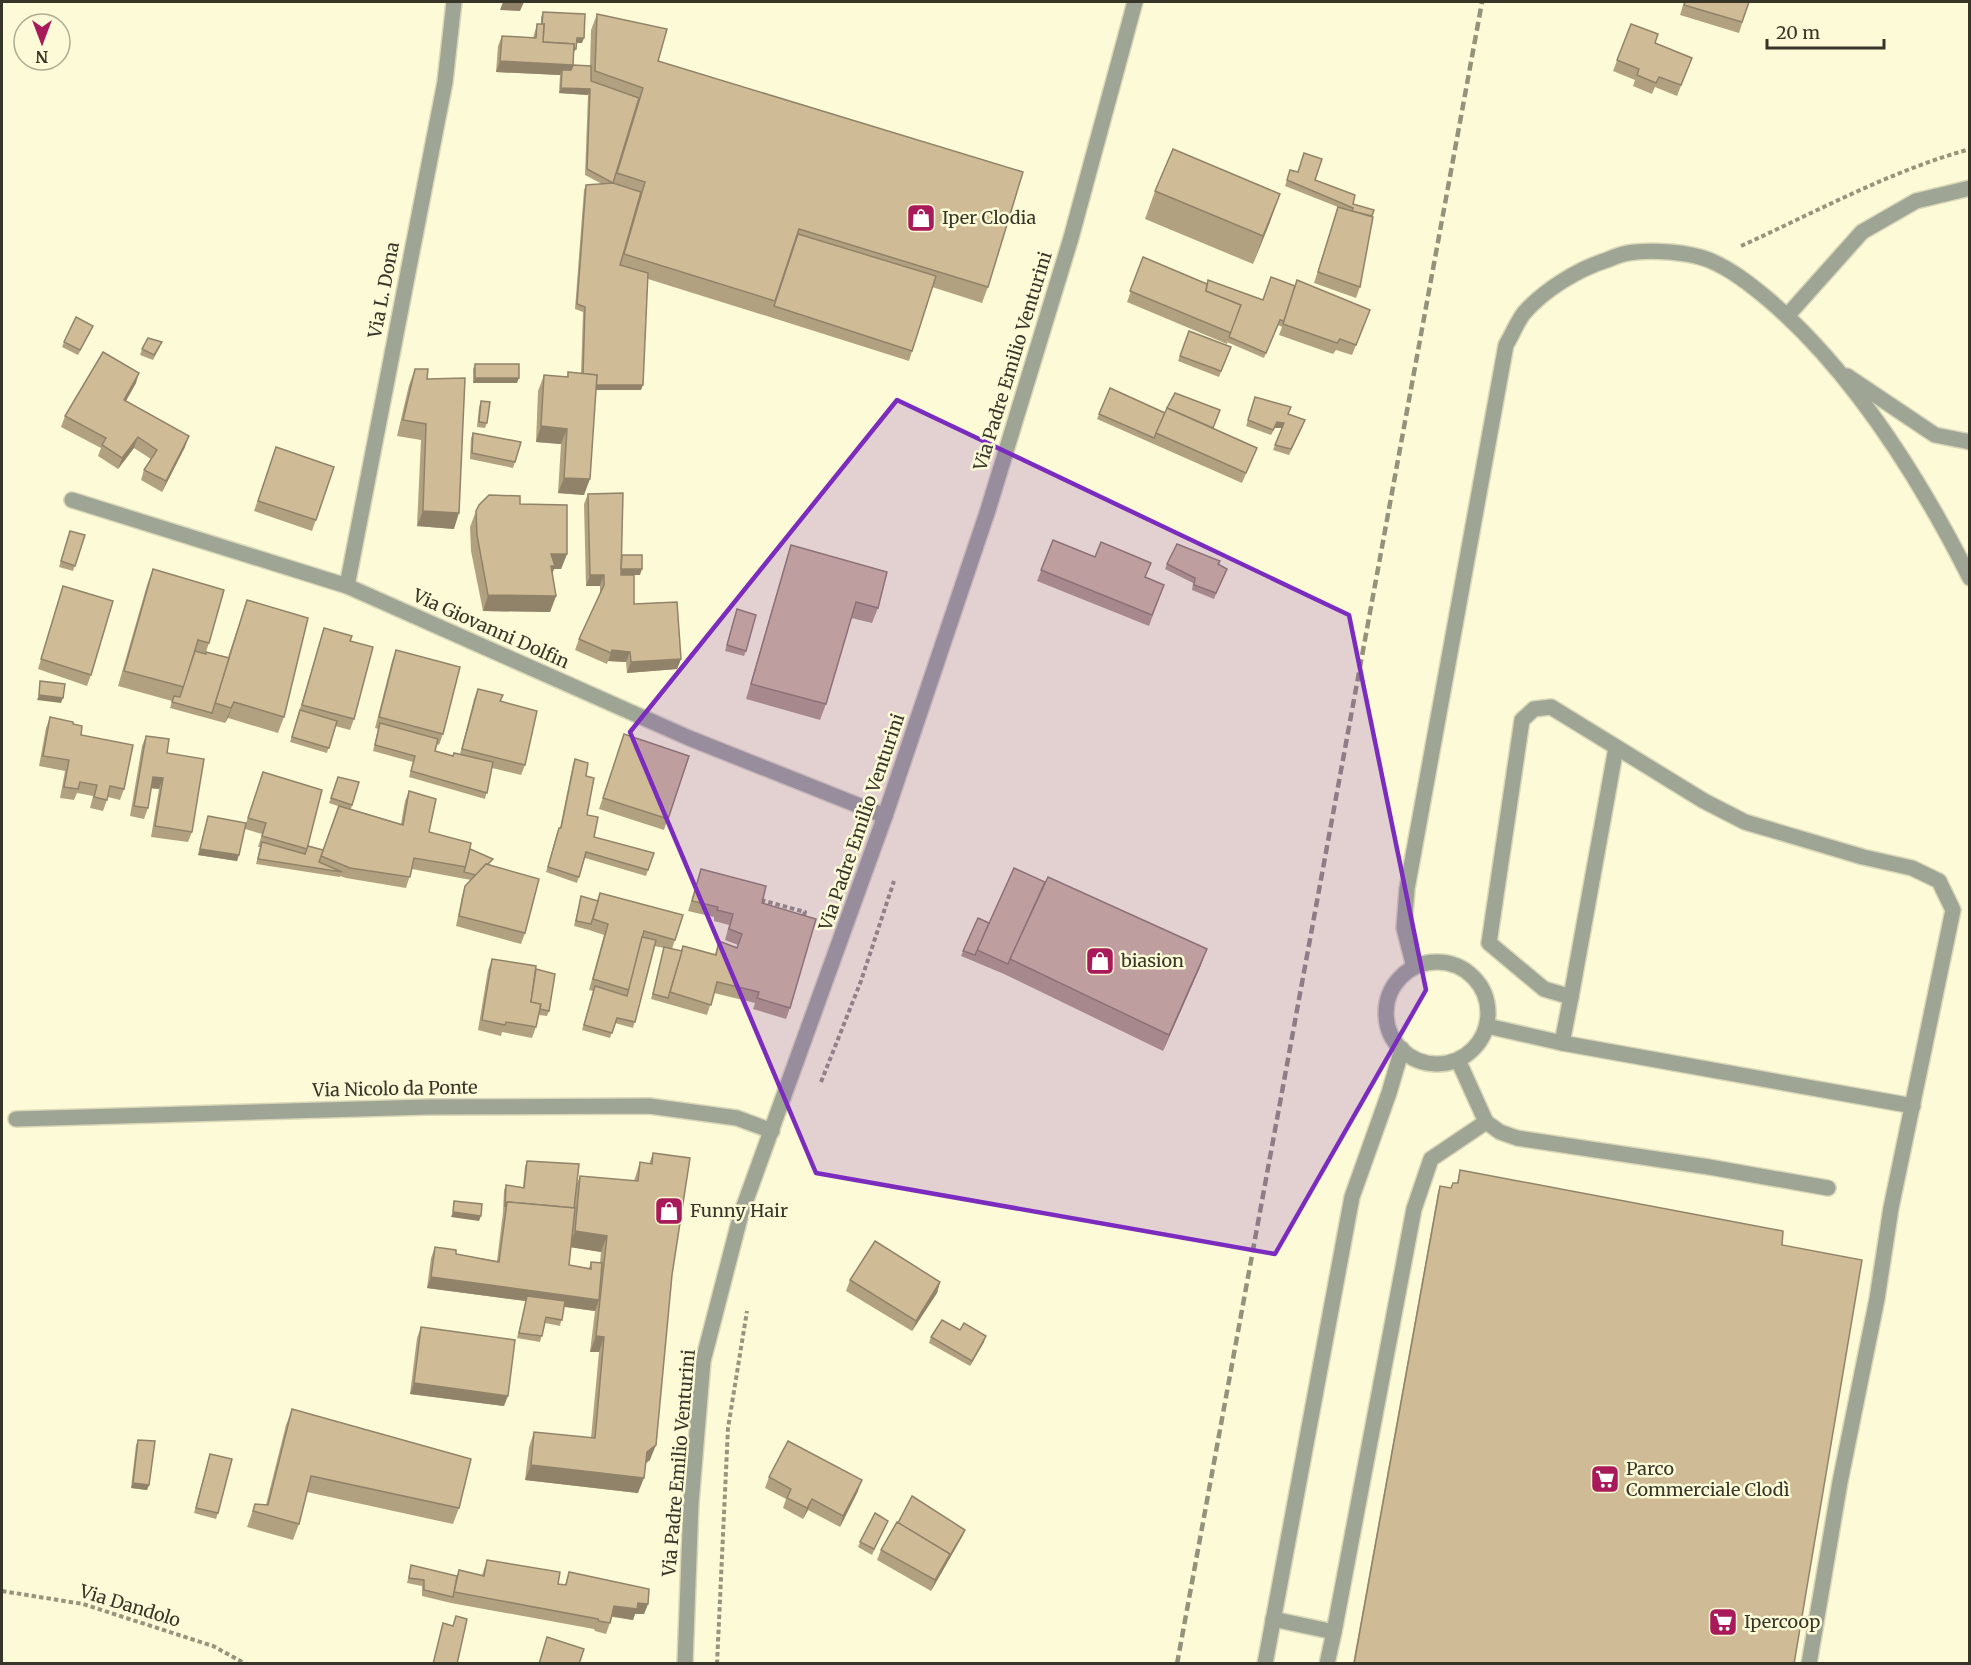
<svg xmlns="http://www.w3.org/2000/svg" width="1971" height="1665" viewBox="0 0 1971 1665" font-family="Merriweather,serif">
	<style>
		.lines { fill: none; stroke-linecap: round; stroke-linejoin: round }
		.minor-casing { stroke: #d9d7b8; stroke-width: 18 }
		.path { stroke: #96947c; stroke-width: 4; stroke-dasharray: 4.5 3; stroke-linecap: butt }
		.minor { stroke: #9fa595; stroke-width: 15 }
		.rail { stroke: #93927a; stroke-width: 4.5; stroke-dasharray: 9 4.5; stroke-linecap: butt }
		.wall { fill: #b2a181; fill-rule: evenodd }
		.shaded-wall { fill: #918369 }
		.building { fill: #cfbb96; stroke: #918369; stroke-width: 1.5 }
		.marked { fill: #7b2cbf; fill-opacity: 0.2; stroke: #7b2cbf; stroke-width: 4.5; stroke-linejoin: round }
		.labels { text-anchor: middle; stroke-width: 5; stroke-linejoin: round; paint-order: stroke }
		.poi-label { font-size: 18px; fill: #363528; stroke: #fdfbd7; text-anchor: start }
		.street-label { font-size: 18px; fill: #363528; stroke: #fdfbd7 }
	</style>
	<rect width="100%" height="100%" fill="#fdfbd7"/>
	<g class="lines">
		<g class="minor-casing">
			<g id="minor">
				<path d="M1787,316L1862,232L1916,201L1970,188"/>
				<path d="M1847,376L1935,435L1970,442"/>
				<path d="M72,500L347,586L689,738L885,816"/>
				<path d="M347,586L445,82L454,2"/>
				<circle cx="1437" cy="1013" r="51"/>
				<path d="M1414,967L1404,928L1407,889L1506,345C1512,335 1517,322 1524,313C1544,290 1578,269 1607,260C1614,257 1621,254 1628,253C1650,249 1689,252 1709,260C1731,269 1751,285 1769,300C1854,373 1920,479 1970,578"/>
				<path d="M1571,997L1616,748"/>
				<path d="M1487,1026L1562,1043L1913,1106"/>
				<path d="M1562,1043L1571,997L1544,989L1489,943L1522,720L1534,709L1551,707L1704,801L1745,822L1863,857L1912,868L1939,881L1953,910L1891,1208L1877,1299L1840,1482L1809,1664"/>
				<path d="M1458,1060L1486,1122L1500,1132L1517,1138L1709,1167L1828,1188"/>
				<path d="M16,1119L428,1107L649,1106L737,1118L772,1131"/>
				<path d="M1273,1619L1334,1632L1414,1209L1431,1159L1486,1122"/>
				<path d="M685,1664L691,1503L703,1361L741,1214L885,816L988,510L1071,238L1135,2"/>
				<path d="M1265,1664L1352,1197L1389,1093L1402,1049"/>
				<path d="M1327,1664L1334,1632"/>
			</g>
		</g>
		<g class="path">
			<path d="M1741,246C1816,212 1890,171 1970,149"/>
			<path d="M761,900L805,912L800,926L758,914Z"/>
			<path d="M821,1082L861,981L894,881"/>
			<path d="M2,1591L83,1604L213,1646L246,1664"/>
			<path d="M717,1664L728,1428L747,1311"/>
		</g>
		<use href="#minor" class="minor"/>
		<path class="rail" d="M1177,1664L1482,2"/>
	</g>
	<g class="wall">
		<path d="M1684,2H1749L1739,33L1680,15Z"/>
		<path d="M543,12L582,43H576V49L573,54V65L590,66L591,30L597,14L658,61L988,287L982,303L932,287L909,361L770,317L648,279L641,390H596L584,495L558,493L561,444L536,442L538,391L544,375L567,377L568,372L581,374L583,312L575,309L584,190L586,185L602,184L585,175L588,95L559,93L560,75L496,72L498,46L502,36L533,38L537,24H541V17Z"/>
		<path d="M1631,24L1655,43L1692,58L1677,96L1655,87L1652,94L1633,86L1635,80L1613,71Z"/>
		<path d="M1290,170L1315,180L1353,204L1360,287L1356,298L1314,283L1338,207L1285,186Z"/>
		<path d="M1155,191L1270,222L1253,264L1145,219Z"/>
		<path d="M1143,257L1207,284L1263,300L1370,310L1352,355L1336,350L1333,354L1279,335L1282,327L1278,325L1264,358L1227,342L1228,341L1227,344L1127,302Z"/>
		<path d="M91,331L78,355L62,347L64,342Z"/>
		<path d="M1189,331L1231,347L1219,377L1178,361Z"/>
		<path d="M160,347L153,360L140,355L142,349Z"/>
		<path d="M475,364L517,383H473V369Z"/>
		<path d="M415,369L427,379L454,529L417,526L421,440L397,436L409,385Z"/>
		<path d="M136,383L126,401L185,447L162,492L141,480L144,470L151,459L134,448L118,469L98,456L101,448L61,427L65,416Z"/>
		<path d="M1110,388L1165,413L1213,428L1257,448L1242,483L1097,419Z"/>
		<path d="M1255,397L1289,414L1303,426L1289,455L1273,450L1282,428H1275L1271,435L1246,426Z"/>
		<path d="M481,401L487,423L485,428L477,427L479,407Z"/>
		<path d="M473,433L515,462L513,468L470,459L471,438Z"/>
		<path d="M276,447L334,467L312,531L254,511Z"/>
		<path d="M588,494L622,555L640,575H621L634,604L681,659L677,669L627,673L626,662L608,661L607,664L575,650L579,639L600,594V586H586L584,504Z"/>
		<path d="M520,504L567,554L561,569H554L552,575L556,596L550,612L483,611L471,551L470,527L476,511Z"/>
		<path d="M70,531L85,535L73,571L59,567Z"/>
		<path d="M1053,540L1164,585L1149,626L1037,581Z"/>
		<path d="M791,545L878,608L872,623L851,618L826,704L820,720L746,699L786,561Z"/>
		<path d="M1167,564H1218L1227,569L1214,599L1192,590L1193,583L1165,569Z"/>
		<path d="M153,569L209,643L206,652L228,657L247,600L284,717L278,733L228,718L225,723L170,708L172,701L118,686L147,585Z"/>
		<path d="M63,586L91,675L87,686L38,669Z"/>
		<path d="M735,615L746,651L744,656L725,651Z"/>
		<path d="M324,628L350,641L354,719L350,730L335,726L327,753L290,742Z"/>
		<path d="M396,650L443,734L439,745L437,744L435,751L453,756L460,754L474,699L478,689L500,701L525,765L521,775L492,768L485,799L409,777L413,762L373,751L378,729L375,728L392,661Z"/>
		<path d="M50,717L73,724L124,789L120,800L108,797L103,811L90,808L93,796L77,793L74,800L60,798L65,771L39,766L46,728Z"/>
		<path d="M624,734L689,756L664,830L599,809Z"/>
		<path d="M146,736L167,753L192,832L188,842L151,837L159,789L151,788L148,808L144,819L130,816L142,746Z"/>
		<path d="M575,759L586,776L587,815L594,837L654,853L646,876L585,858L577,883L546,872L557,833L560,828L573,764Z"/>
		<path d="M263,772L308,846L323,850L338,806L329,803L338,777L359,782L351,809L401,824L405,801L409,791L429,832L470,849L491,865L525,933L521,944L456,926L462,896L465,886L471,880L412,869L406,888L346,878L340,876V877L256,864L260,847H258L262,834L245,829L237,861L198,855L208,816L246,823Z"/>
		<path d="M701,869L762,903L790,1008L786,1019L753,1009L755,1003L714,993L707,1015L651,999L664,948L654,946L633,1028L615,1023L610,1038L582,1030L593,991L589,990L604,935L589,930L574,926L581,896L597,901L600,893L675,940L672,949L682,951L715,954L719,941L737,947L738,945L725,940L729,925L714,921V917L688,911Z"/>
		<path d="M978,918L989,923L1201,965L1163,1051L1004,974L961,956Z"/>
		<path d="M492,959L536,969L549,1011L547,1016L539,1015L536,1027L532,1038L502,1032L501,1036L478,1030L488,970Z"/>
		<path d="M653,1153L672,1275L650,1460L645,1464L638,1493L525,1480L529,1447L534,1432L591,1438L599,1352H590L595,1311L564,1307L560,1326L545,1323L540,1342L517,1338L526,1301L427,1288L431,1258L435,1247L456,1254L497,1261L503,1212L504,1190L506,1185L523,1187L525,1166L527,1161L576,1186L580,1176L634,1181L640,1162L649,1164ZM571,1247L601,1252L600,1263L591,1262L589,1268L569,1265Z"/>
		<path d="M1460,1170L1782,1245L1794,1664H1353L1438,1192L1440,1186L1451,1188L1457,1183Z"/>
		<path d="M850,1280L940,1282L937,1293L912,1331L846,1291Z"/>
		<path d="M421,1327L504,1406L410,1394L417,1338Z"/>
		<path d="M960,1330L984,1342L970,1366L929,1343L931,1337Z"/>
		<path d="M292,1409L459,1508L453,1524L307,1492L299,1524L293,1540L247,1527L255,1504L266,1505L286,1425Z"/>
		<path d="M138,1440L149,1485L147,1490L131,1488L136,1445Z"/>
		<path d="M210,1454L218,1513L216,1519L194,1513Z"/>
		<path d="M769,1477L858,1491L840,1527L808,1510L803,1519L783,1508L786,1499L765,1488Z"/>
		<path d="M888,1521L872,1555L858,1547L860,1542Z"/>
		<path d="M963,1535L931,1591L877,1560L881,1550Z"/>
		<path d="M487,1560L558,1584L565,1585L569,1572L648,1604L644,1614H635L633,1620L612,1617L606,1634L595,1631L594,1629L451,1603L422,1596V1586L407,1583L411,1565L457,1576L459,1570L482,1575Z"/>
	</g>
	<g class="shaded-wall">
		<path d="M503,2H524L520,11L500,10Z"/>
		<path d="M577,38H584L582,43H575Z"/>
		<path d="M500,61L573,65L569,76L562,70L560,75L496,72Z"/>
		<path d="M561,88L590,89L588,95L559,93Z"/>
		<path d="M1280,194L1270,222L1253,264L1263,236Z"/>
		<path d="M139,373L136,383L120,411L124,400Z"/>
		<path d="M475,378H519L517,383H473Z"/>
		<path d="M582,384L643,385L641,390H580Z"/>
		<path d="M1277,422L1284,423L1282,428H1275Z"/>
		<path d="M541,426L567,429L561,444L536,442Z"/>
		<path d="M189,436L185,447L162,492L166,481Z"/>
		<path d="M138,437L134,448L118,469L122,458Z"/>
		<path d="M564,478L590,479L584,495L558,493Z"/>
		<path d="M423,511L459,513L454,529L417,526Z"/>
		<path d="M551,554H567L561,569H554L549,582Z"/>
		<path d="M620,569H642L640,575H618Z"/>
		<path d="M590,575H604L600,586H586Z"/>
		<path d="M488,595L556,596L550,612L483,611Z"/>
		<path d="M612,650L630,652L626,662L608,661Z"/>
		<path d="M681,659L677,669L627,673L631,662Z"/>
		<path d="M39,695L63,698L61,703L37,700Z"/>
		<path d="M234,702L228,718L225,723L231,708Z"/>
		<path d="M153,777L163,778L159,789L149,788Z"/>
		<path d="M200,849L239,855L237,861L198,855Z"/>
		<path d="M1207,949L1201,965L1163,1051L1169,1035Z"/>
		<path d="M453,1212L481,1216L479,1221L451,1217Z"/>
		<path d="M575,1231L607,1236L601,1252L569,1247Z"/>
		<path d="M431,1277L599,1300L595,1311L526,1301L527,1296L526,1301L427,1288Z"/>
		<path d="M940,1282L937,1293L912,1331L916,1321Z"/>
		<path d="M596,1336L604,1337L599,1352H590Z"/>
		<path d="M986,1336L984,1342L970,1366L972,1361Z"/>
		<path d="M414,1383L508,1396L504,1406L410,1394Z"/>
		<path d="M656,1445L650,1460L641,1467L647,1452Z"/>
		<path d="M531,1465L644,1478L638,1493L525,1480Z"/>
		<path d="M862,1480L858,1491L840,1527L843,1516Z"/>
		<path d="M133,1483L149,1485L147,1490L131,1488Z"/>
		<path d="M812,1499L808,1510L803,1519L807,1508Z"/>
		<path d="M965,1530L963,1535L931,1591L935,1580L950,1554Z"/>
		<path d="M638,1603L648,1604L644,1614H635L633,1620L611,1616L614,1606Z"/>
	</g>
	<g class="building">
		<path d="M1685,2H1749L1742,22L1684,5Z"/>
		<path d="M543,12L585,14L584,38H577L576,49H574V44L543,42L544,24H542Z"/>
		<path d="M597,14L667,29L658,61L1023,172L988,287L799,229L775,301L624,254L645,182L617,173L643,88L595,71Z"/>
		<path d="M537,24H544L543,42L574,44L573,65L500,61L502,36L536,38Z"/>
		<path d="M1631,24L1658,34L1655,43L1692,58L1681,85L1659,77L1656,83L1637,75L1639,69L1617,60Z"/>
		<path d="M573,65L591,66V81L639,98L613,183L587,169L590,89L561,88L562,70H571Z"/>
		<path d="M1173,149L1280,194L1263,236L1155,191Z"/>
		<path d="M1304,153L1322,159L1315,180L1355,195L1353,204L1374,210L1372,216L1352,211L1353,208L1287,180L1290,170L1298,172Z"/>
		<path d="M613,183L641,192L620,265L648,273L643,385H596L597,375L583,374L585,307L577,304L586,185Z"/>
		<path d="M1338,207L1373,217L1360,287L1318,272Z"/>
		<path d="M798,234L936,276L912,351L774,306Z"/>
		<path d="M1143,257L1207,284L1206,291L1241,305L1231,333L1130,291Z"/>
		<path d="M1271,277L1295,286L1284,321L1280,320L1266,353L1229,337L1241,305L1206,291L1208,280L1263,300Z"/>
		<path d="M1297,280L1370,310L1356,345L1340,339L1337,343L1283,324Z"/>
		<path d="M76,317L93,326L80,350L64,342Z"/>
		<path d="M1189,331L1231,347L1221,371L1180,356Z"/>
		<path d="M148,338L162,342L154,355L142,349Z"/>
		<path d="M103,352L139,373L124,400L189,436L166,481L144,470L157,450L138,437L122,458L102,445L106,438L65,416Z"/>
		<rect x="475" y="364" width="44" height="14"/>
		<path d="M415,369H428L427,379L465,378L459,513L423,511L426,424L403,420Z"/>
		<path d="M568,372L597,375L590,479L564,478L567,429L541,426L544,375L568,377Z"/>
		<path d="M1110,388L1165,413L1154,438L1099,414Z"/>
		<path d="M1175,393L1220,410L1213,428L1167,408Z"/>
		<path d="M1255,397L1291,407L1288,414L1305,420L1291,449L1275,445L1284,423L1277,422L1273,430L1248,420Z"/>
		<path d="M481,401L490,402L487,423L479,422Z"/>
		<path d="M1167,408L1257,448L1246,473L1156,433Z"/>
		<path d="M473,433L521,442L515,462L472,453Z"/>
		<path d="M276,447L334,467L316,520L258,501Z"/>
		<path d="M623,493L621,575H634V604L677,602L681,659L631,662L630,652L612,650L611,653L579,639L604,585V575H590L588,494Z"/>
		<path d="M489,495L520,496V504L567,505V554H551L555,566H551L556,596L488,595L477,535L476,511L479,505Z"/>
		<path d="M70,531L85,535L75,566L61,561Z"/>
		<path d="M1053,540L1095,557L1101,542L1151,563L1145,577L1164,585L1152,615L1041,570Z"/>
		<path d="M1177,544L1220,561L1218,564L1227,569L1216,593L1194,585L1195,578L1167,564Z"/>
		<path d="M791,545L887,572L878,608L856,602L826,704L751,684Z"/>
		<path d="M622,555H642V569H621Z"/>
		<path d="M153,569L224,590L209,643L198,640L184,687L124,671Z"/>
		<path d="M63,586L113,601L91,675L41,659Z"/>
		<path d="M247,600L308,618L284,717L234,702L231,708L215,703Z"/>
		<path d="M737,609L756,615L746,651L727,645Z"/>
		<path d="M324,628L352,636L350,641L373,647L354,719L302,705Z"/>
		<path d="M396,650L460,667L443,734L379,717Z"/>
		<path d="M195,651L206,654V652L229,658L212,713L172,702L174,696L180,697Z"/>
		<path d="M40,681L65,684L63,698L39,695Z"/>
		<path d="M478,689L503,695L500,701L537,711L525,765L462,749Z"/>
		<path d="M300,710L337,721L329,748L292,737Z"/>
		<path d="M50,717L73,722V724L82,726L81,735L133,745L124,789L110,786L107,800L94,797L97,785L80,782L78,789L64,787L69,760L43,756Z"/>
		<path d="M380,723L438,739L435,751L453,756L454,753L493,762L487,793L411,771L415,756L375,745Z"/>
		<path d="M624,734L689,756L668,819L603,798Z"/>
		<path d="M146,736L169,739L167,753L204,759L192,832L155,826L163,778L153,777L148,808L134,806Z"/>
		<path d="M575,759L588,763L586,776L594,778L587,815L598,817L594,837L654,853L648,870L586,852L579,877L548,867L559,828H561Z"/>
		<path d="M263,772L322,790L307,849L262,836L266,823L248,818Z"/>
		<path d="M338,777L359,782L352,805L331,798Z"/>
		<path d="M409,791L436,799L429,832L471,843L466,867L414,858L410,877L350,868L321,856L339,806L403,825Z"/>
		<path d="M208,816L246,823L239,855L200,849Z"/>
		<path d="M262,842L305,854L308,846L323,850L319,862L342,872L258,859Z"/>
		<path d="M470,849L493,859L488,864H486L476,875L464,872Z"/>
		<path d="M486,864L539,879L525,933L459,916L465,886Z"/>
		<path d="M1014,868L1045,882L1008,964L977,950Z"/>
		<path d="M701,869L766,886L762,903L816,919L790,1008L757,998L759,992L717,982L711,1005L670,992L683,946L716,955L719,941L737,948L742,934L729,929L733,914L717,910L718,907L692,901Z"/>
		<path d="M1048,877L1207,949L1169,1035L1010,959Z"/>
		<path d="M600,893L683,915L675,940L644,931L629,990L593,979L608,924L593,919Z"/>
		<path d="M581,896L598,901L591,924L576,921Z"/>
		<path d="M978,918L989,923L975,955L963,951Z"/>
		<path d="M642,937L656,940L635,1022L617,1018L612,1033L584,1025L595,986L627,996Z"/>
		<path d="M664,947L682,951L668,998L653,994Z"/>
		<path d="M492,959L536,966L531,1002L541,1004L536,1027L506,1022L505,1025L482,1020Z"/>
		<path d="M536,969L555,974L549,1011L540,1009L541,1004L531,1002Z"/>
		<path d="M653,1153L690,1158L672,1275L656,1445L647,1452L644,1478L531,1465L534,1432L595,1438L604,1337L596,1336L607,1236L575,1231L580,1176L638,1181L640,1162L652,1164Z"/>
		<path d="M527,1161L579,1164L574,1208L507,1202L505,1207L506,1185L524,1188Z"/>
		<path d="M1460,1170L1783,1231L1782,1245L1862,1260L1794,1664H1354L1440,1186L1451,1188L1453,1183H1458Z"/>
		<path d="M454,1201L482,1204L481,1216L453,1212Z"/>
		<path d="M507,1202L575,1208L569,1265L591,1269V1262L602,1263L599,1300L431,1277L435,1247L456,1250V1254L499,1262Z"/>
		<path d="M875,1241L940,1282L916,1321L850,1280Z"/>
		<path d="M527,1296L565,1301L562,1320L546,1317L542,1336L519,1333Z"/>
		<path d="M942,1320L960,1330L964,1323L986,1336L972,1361L931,1337Z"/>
		<path d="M421,1327L515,1340L508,1396L414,1383Z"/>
		<path d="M292,1409L471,1459L459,1508L311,1476L299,1524L253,1511L255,1504L268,1505Z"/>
		<path d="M138,1440L155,1441L149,1485L133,1483Z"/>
		<path d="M788,1441L862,1480L843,1516L812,1499L807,1508L787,1498L791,1489L769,1477Z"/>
		<path d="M210,1454L232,1459L218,1513L196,1508Z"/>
		<path d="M912,1496L965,1530L948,1559L950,1554L898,1523Z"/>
		<path d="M875,1513L888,1521L874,1549L860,1542Z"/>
		<path d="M897,1522L950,1554L935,1580L881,1550Z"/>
		<path d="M487,1560L560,1572L558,1584L566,1585L569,1572L649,1589L648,1604L638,1603L637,1609L614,1606L610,1623L599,1621L598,1619L454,1592L459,1570L484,1576Z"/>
		<path d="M411,1565L457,1576L453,1597L424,1590V1580L409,1578Z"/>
		<path d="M456,1616L467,1619L457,1664H433L443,1623L453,1626Z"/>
		<path d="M547,1637L584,1649L579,1664H539Z"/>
	</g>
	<path class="marked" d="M897,400L1349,615L1426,990L1275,1254L816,1173L630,732Z"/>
	<defs>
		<g id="shop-square" transform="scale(1.5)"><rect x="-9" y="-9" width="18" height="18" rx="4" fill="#a81a59" stroke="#fdfbd7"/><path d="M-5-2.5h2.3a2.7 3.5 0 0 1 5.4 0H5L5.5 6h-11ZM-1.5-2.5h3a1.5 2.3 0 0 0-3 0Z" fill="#fff"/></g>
		<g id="supermarket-square" transform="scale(1.5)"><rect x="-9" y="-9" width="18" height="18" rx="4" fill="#a81a59" stroke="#fdfbd7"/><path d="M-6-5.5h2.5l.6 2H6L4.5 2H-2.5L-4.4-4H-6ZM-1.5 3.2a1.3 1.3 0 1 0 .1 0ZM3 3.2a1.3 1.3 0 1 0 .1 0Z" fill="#fff"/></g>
	</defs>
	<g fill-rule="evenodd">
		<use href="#shop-square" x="921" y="218"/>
		<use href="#shop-square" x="1100" y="961"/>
		<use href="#shop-square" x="669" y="1211"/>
		<use href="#supermarket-square" x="1605" y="1479"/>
		<use href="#supermarket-square" x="1723" y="1622"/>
	</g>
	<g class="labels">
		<g class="poi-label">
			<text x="942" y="224">Iper Clodia</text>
			<text x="1121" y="967">biasion</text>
			<text x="690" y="1217">Funny Hair</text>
			<text x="1626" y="1475">Parco<tspan x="1626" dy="21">Commerciale Clodì</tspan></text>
			<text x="1744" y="1628">Ipercoop</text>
		</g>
		<g class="street-label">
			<text transform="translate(384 290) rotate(-79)" y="6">Via L. Dona</text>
			<text transform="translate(1013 361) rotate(-73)" y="6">Via Padre Emilio Venturini</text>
			<text transform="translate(491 629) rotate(24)" y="6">Via Giovanni Dolfin</text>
			<text transform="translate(862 822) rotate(-71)" y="6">Via Padre Emilio Venturini</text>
			<text transform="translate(395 1089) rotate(-1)" y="6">Via Nicolo da Ponte</text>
			<text transform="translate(679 1463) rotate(-85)" y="6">Via Padre Emilio Venturini</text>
			<text transform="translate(130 1606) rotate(17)" y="6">Via Dandolo</text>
		</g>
	</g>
	<rect width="1971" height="1665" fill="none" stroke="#363528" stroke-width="6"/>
	<g transform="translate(42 42) rotate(180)"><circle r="28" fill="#fdfbd7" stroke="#adac91" stroke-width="1.5"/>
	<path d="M0-4.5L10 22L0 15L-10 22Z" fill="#a81a59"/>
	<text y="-9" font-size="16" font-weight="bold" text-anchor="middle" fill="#363528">N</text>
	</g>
	<path d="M1767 39v9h117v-9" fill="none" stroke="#363528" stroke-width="3"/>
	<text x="1776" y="39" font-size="18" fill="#363528" stroke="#fdfbd7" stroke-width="4.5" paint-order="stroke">20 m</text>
</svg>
